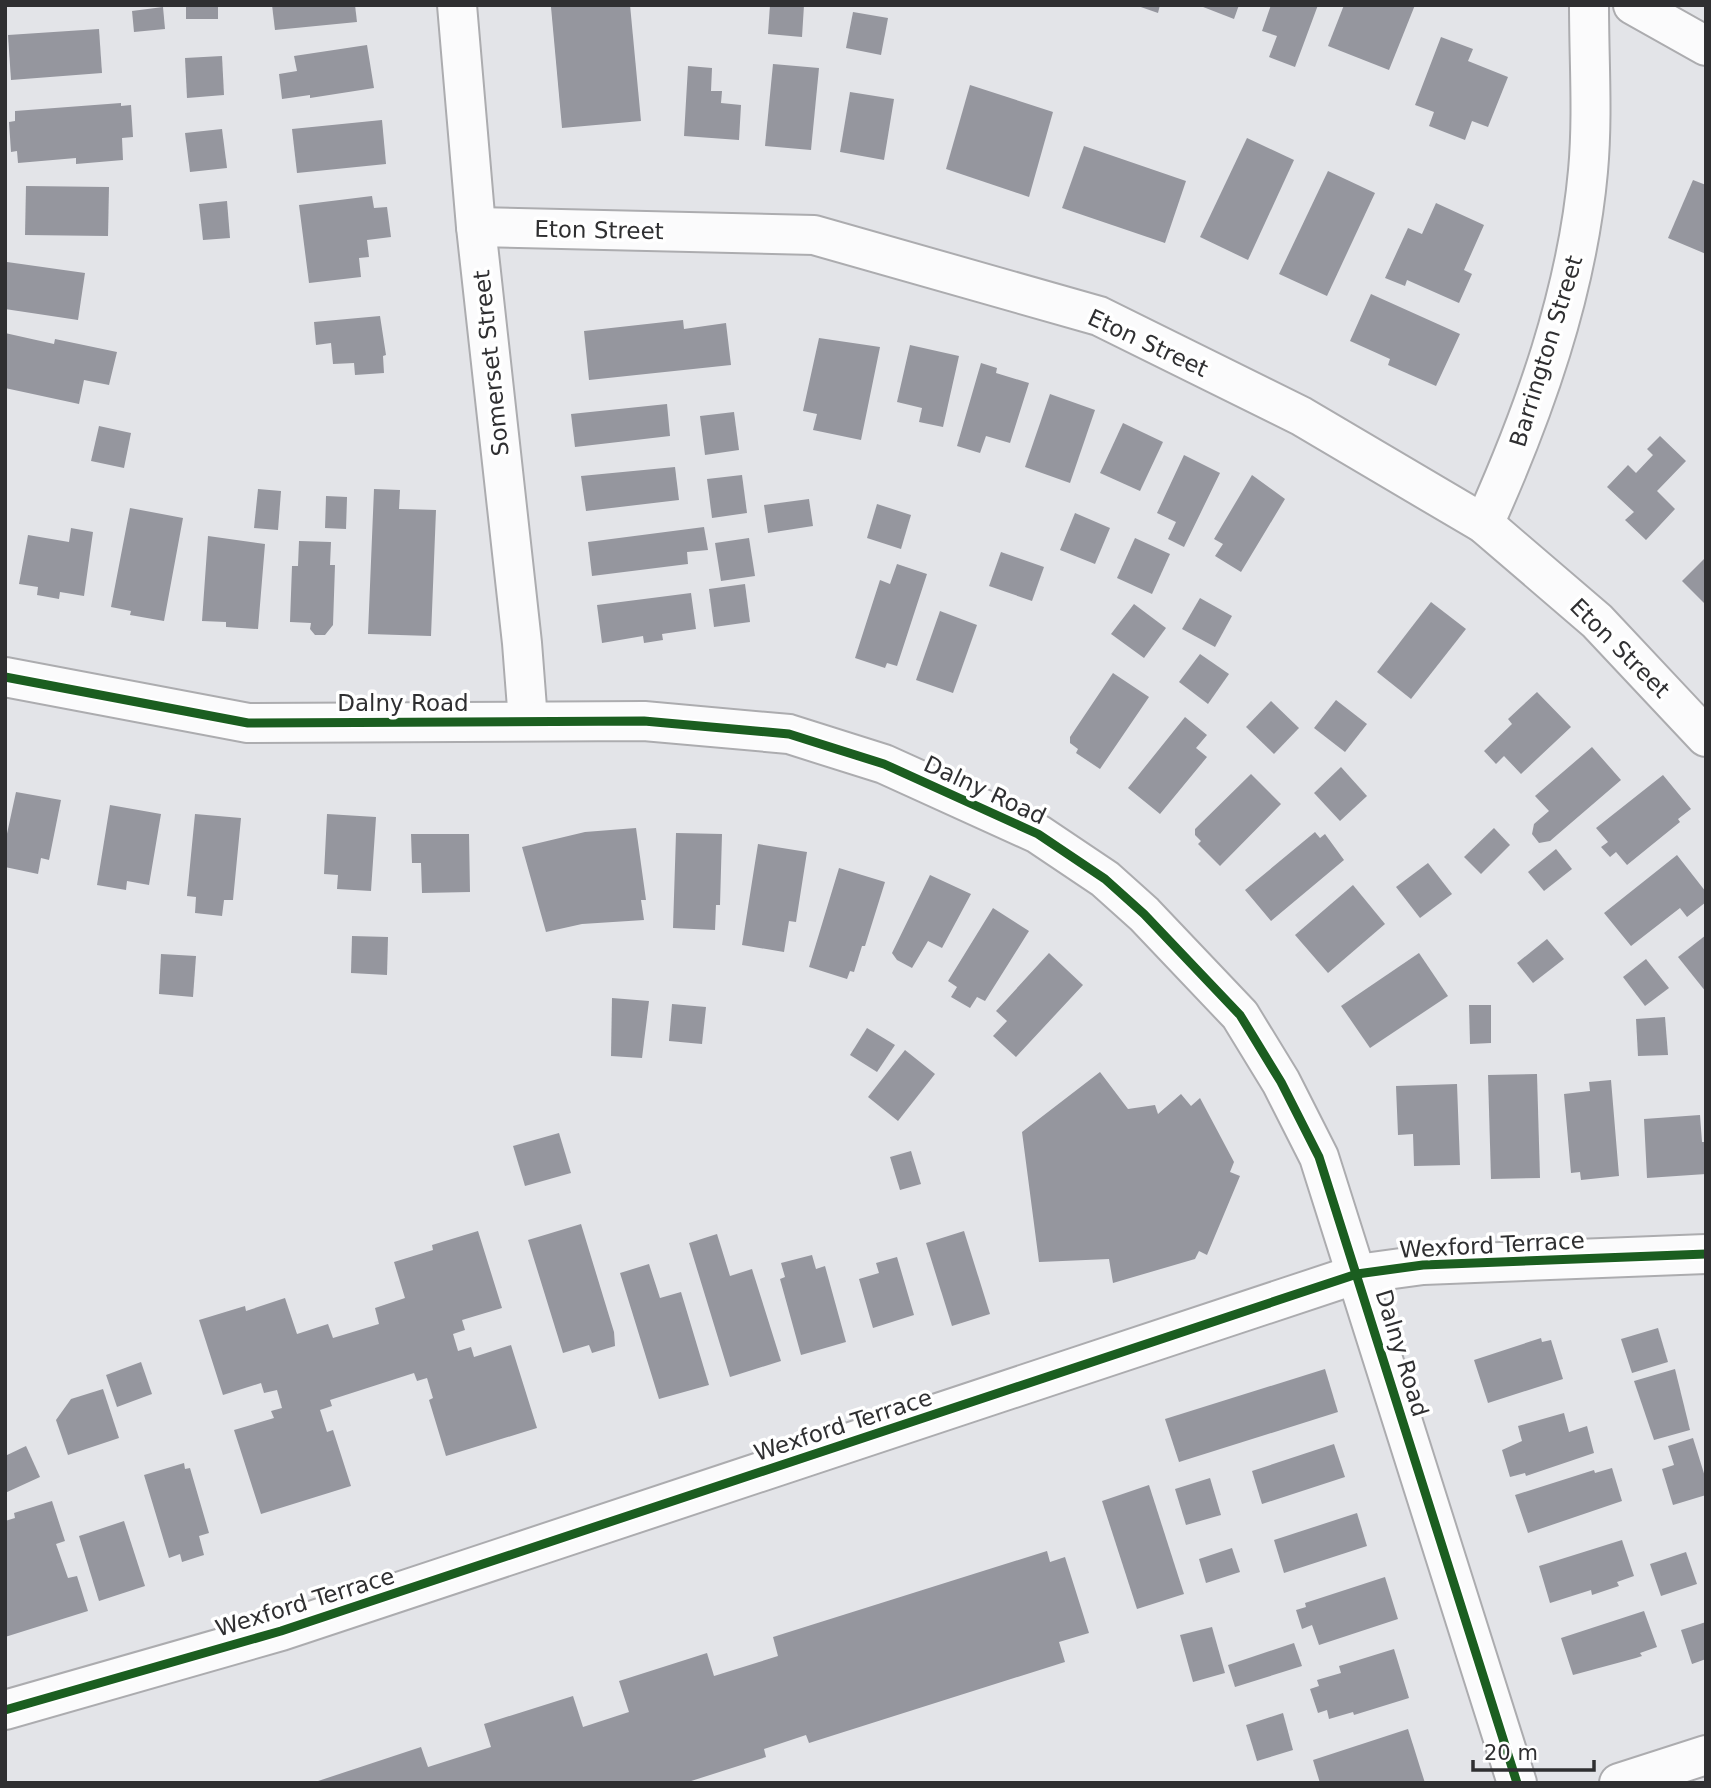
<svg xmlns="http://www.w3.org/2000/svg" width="1711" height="1788" viewBox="0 0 1711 1788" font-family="'DejaVu Sans',sans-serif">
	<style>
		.building { fill: #95969e }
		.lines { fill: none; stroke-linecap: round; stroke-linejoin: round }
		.minor-casing { stroke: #acacaf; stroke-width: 42 }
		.minor { stroke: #fbfbfc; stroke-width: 38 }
		.cycleway-casing { stroke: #fff; stroke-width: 13 }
		.cycleway { stroke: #1b5e20; stroke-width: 9 }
		.labels { text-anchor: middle; stroke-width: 7; stroke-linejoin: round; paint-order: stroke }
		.street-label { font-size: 23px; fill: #2f2f31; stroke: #fff }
	</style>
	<rect width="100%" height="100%" fill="#e3e4e8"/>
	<g class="building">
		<rect x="186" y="5" width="32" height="14"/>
		<path d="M272,5H355L357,22L275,30Z"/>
		<path d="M568,5H630L641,121L562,128L551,7Z"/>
		<path d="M770,5H804L802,37L768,34Z"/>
		<path d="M1135,5H1160L1158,13Z"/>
		<path d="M1198,5H1239L1234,19Z"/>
		<path d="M1271,5H1318L1295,67L1269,57L1277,36L1262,31Z"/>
		<path d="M1344,5H1415L1389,70L1328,46Z"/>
		<path d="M163,7L165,29L134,32L132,11Z"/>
		<path d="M853,12L888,18L881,55L846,48Z"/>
		<path d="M99,29L102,73L11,80L8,35Z"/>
		<path d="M1441,37L1473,49L1468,61L1508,77L1488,127L1472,121L1465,140L1429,126L1434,112L1415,105Z"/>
		<path d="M367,45L374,88L310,98V95L282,99L279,74L297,71L294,56Z"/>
		<path d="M222,56L224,95L187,98L185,58Z"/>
		<path d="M773,64L819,68L811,150L765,146Z"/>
		<path d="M688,66L712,68L711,91H722L721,103L741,105L739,140L684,136Z"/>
		<path d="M970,85L1053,112L1029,197L946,169Z"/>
		<path d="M850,92L894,99L884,160L840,152Z"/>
		<path d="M121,103V106L131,105L133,137L122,138L123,160L76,164V158L18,163L17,151L11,152L9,122L15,121V111Z"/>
		<path d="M382,120L386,164L297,173L292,129Z"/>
		<path d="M222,129L227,168L190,172L185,133Z"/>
		<path d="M1247,138L1294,160L1248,260L1200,237Z"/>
		<path d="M1084,146L1186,181L1165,243L1062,208Z"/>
		<path d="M1328,171L1375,193L1327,296L1279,274Z"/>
		<path d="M1693,180L1706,185V254L1668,238Z"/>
		<path d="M26,186L109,187L108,236L25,235Z"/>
		<path d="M372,196L374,208L387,207L391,237L367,240L369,257L359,258L361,277L309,283L299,205Z"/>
		<path d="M227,201L230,238L203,240L199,204Z"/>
		<path d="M1436,203L1484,225L1464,270L1472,274L1459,303L1407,280L1405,286L1385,278L1408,228L1422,234Z"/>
		<path d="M7,262L85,273L78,320L5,309Z"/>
		<path d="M1371,294L1460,334L1436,386L1388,365L1390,359L1350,341Z"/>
		<path d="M380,316L386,355L383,356L384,373L355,375L354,363L333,364L331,343L316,345L314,322Z"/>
		<path d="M683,320L684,329L726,323L731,365L589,380L584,331Z"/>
		<path d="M5,333L54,344L55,339L117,352L109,385L84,380L79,404L5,388Z"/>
		<path d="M819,338L880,347L861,440L813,430L817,414L803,411Z"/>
		<path d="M910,345L959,356L943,427L919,422L922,408L897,402Z"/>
		<path d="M981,363L997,368L996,373L1029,383L1010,443L986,436L980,453L957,446Z"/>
		<path d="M1050,394L1095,410L1070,483L1025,467Z"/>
		<path d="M667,404L670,436L575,447L571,414Z"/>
		<path d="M734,412L739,450L705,455L700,416Z"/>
		<path d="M1123,423L1163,442L1140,491L1100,473Z"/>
		<path d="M99,426L131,433L124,468L91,461Z"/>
		<path d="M1660,436L1686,461L1657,491L1675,509L1646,540L1625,520L1634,512L1607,487L1628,465L1636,473L1653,455L1647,449Z"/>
		<path d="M1184,455L1220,473L1184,547L1168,539L1176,522L1157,513Z"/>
		<path d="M675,467L679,500L586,511L581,476Z"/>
		<path d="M742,475L747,513L712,518L707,479Z"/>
		<path d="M1252,475L1285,499L1241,572L1215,556L1223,544L1214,539Z"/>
		<path d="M258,489L281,491L278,530L254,528Z"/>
		<path d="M374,489L400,490L399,509L436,510L431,636L368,634Z"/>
		<path d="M326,496L347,497L346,529L325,528Z"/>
		<path d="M809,499L813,526L768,533L764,505Z"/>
		<path d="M877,504L911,515L901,549L867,538Z"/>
		<path d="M130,508L183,518L164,621L130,615L131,611L111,607Z"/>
		<path d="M1075,513L1110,528L1095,564L1060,550Z"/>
		<path d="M704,527L708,550L687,552L688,564L592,576L588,542Z"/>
		<path d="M71,528L93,532L84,596L60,592L59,599L37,595L38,587L19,584L28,535L69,542Z"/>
		<path d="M208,536L265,544L258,629L226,627V622L202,621Z"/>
		<path d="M749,538L755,576L721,581L715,543Z"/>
		<path d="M1135,538L1170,554L1152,594L1117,578Z"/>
		<path d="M299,541L331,542L330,565H335L333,625L325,635H315L310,629L311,623L290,622L292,566H298Z"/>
		<path d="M1001,552L1044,567L1032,601L989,586Z"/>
		<path d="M1706,557V602L1704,603L1682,581Z"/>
		<path d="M897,564L927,574L897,666L887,663L885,668L855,658L880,580L890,584Z"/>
		<path d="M745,584L750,622L714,627L709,589Z"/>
		<path d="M691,593L696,629L662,634L663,640L644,643L643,636L602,643L597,605Z"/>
		<path d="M1200,598L1232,616L1215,647L1182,629Z"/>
		<path d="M1431,602L1466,629L1411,699L1377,672Z"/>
		<path d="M1134,604L1166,628L1144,658L1111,634Z"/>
		<path d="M940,611L977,625L953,693L916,680Z"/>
		<path d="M1200,654L1229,674L1208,704L1179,682Z"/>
		<path d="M1113,673L1149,697L1100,769L1076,753L1078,749L1070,743V737Z"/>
		<path d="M1537,692L1571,727L1521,774L1504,756L1496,764L1484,751L1512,724L1508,719Z"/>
		<path d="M1336,700L1367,724L1345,752L1314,728Z"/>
		<path d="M1271,701L1299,728L1274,754L1246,727Z"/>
		<path d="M1185,717L1207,735L1196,748L1207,757L1160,814L1128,788Z"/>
		<path d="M1592,747L1621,780L1550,841L1539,843L1532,834L1534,824L1549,811L1535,796Z"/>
		<path d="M1341,767L1367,796L1340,821L1314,793Z"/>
		<path d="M1251,774L1281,804L1220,866L1198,844L1201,841L1195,835V829Z"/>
		<path d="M1663,775L1691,809L1678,819L1680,822L1627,865L1616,852L1610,857L1601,847L1608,842L1596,828Z"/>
		<path d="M16,792L61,800L49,860L41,858L38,874L5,867V843Z"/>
		<path d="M110,805L161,814L149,885L127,881L126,890L97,885Z"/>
		<path d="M195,814L241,818L233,900H224L222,916L195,913L196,897L187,896Z"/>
		<path d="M327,814L376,817L371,891L337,889L338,875L324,874Z"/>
		<path d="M636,828L646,900H641L644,920L582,924L546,932L522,847L585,832Z"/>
		<path d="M1494,828L1510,845L1481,874L1464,857Z"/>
		<path d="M1315,832L1320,838L1325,834L1344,860L1271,921L1245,890Z"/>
		<path d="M676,833L722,834L720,905H716L715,930L673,928Z"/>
		<path d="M411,834H469L470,892L422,893L421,863H412Z"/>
		<path d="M758,844L807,852L796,922L789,921L784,952L742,945Z"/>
		<path d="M1556,849L1572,869L1544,891L1528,872Z"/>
		<path d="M1677,855L1706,892V902L1687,917L1680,908L1631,946L1604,913Z"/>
		<path d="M1428,863L1452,894L1420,918L1396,887Z"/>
		<path d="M839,868L885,882L865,946H862L854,972L850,971L847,979L809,967Z"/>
		<path d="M930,875L971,894L942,948L928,941L912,968L897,960L892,953Z"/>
		<path d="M1353,885L1385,924L1328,973L1295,935Z"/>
		<path d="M993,908L1029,931L985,1001L977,997L970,1008L951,997L957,987L948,981Z"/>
		<path d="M1706,935V992L1678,957Z"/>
		<path d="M352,936L388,937L387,975L351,973Z"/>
		<path d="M1547,939L1564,959L1533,983L1517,963Z"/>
		<path d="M1049,953L1083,985L1016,1057L993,1036L1007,1021L996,1011Z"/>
		<path d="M1419,953L1448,996L1370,1048L1341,1006Z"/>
		<path d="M161,954L196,956L193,997L159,994Z"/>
		<path d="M1646,959L1669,988L1645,1006L1623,977Z"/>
		<path d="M612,998L649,1001L642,1058L611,1056Z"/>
		<path d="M672,1004L706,1007L702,1044L669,1041Z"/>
		<path d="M1469,1005H1491V1043L1470,1044Z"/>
		<path d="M1665,1017L1668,1055L1638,1056L1636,1019Z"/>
		<path d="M867,1028L895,1045L877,1072L850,1055Z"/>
		<path d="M905,1050L935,1074L898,1121L868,1097Z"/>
		<path d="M1100,1072L1128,1109L1155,1105L1158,1114L1181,1094L1191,1106L1200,1098L1234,1162L1230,1172L1240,1176L1207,1255L1199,1251L1195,1259L1113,1283L1109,1259L1039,1262L1022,1132Z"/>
		<path d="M1537,1074L1540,1178L1491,1179L1488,1075Z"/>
		<path d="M1611,1080L1619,1176L1581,1180L1580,1172L1571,1173L1564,1094L1590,1091L1589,1082Z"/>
		<path d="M1457,1084L1460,1165L1414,1166L1413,1134L1398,1135L1396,1086Z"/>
		<path d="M1700,1115L1702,1142H1706V1174L1647,1178L1644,1119Z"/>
		<path d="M559,1133L571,1173L525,1186L513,1146Z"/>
		<path d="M911,1151L921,1184L900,1190L890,1157Z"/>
		<path d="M581,1224L614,1332L615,1346L592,1353L589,1345L563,1353L528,1240Z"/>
		<path d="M478,1231L502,1308L462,1320L465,1330L453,1334L458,1351L471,1347L474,1357L511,1345L537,1428L446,1456L429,1400L433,1398L427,1378L417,1381L414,1373L330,1400L332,1406L320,1410L327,1432L333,1430L351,1486L261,1514L234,1430L274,1418L271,1411L282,1408L277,1390L264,1393L261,1383L223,1395L199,1320L245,1306L246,1311L285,1298L297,1334L328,1324L333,1338L379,1324L375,1308L405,1298L394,1262L433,1250L432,1245Z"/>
		<path d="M964,1231L990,1314L952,1326L926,1243Z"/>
		<path d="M717,1234L730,1276L752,1269L781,1361L730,1377L689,1243Z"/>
		<path d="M812,1255L816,1269L825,1266L846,1342L801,1355L780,1279L785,1277L781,1263Z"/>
		<path d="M897,1257L914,1315L873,1328L859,1279L879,1273L876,1263Z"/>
		<path d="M649,1264L660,1298L681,1292L709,1385L659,1399L620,1273Z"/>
		<path d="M1658,1328L1668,1362L1632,1373L1621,1339Z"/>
		<path d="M1541,1338L1542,1342L1551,1340L1563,1379L1488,1403L1474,1360Z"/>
		<path d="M141,1362L152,1394L117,1407L106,1375Z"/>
		<path d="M1325,1369L1338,1412L1179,1462L1165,1419Z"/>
		<path d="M1675,1369L1690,1430L1654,1440L1634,1381Z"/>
		<path d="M103,1389L119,1438L68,1455L56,1420L71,1399Z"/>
		<path d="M1564,1413L1569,1432L1587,1426L1594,1453L1526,1476L1525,1473L1510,1477L1502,1450L1522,1441L1518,1426Z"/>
		<path d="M1693,1438L1706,1480V1495L1673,1505L1662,1469L1674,1465L1668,1446Z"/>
		<path d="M1334,1444L1345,1477L1262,1504L1252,1471Z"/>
		<path d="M26,1446L40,1477L5,1493V1456Z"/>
		<path d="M184,1463L185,1469L190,1468L209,1533L199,1536L204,1555L182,1562L180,1554L169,1558L144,1475Z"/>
		<path d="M1612,1468L1622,1501L1528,1533L1515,1495L1594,1470L1595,1473Z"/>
		<path d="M1210,1478L1221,1515L1186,1525L1175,1489Z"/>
		<path d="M1149,1485L1184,1594L1137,1609L1102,1501Z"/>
		<path d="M52,1501L65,1541L56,1544L68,1578L77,1576L88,1611L5,1637V1521L15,1518L14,1513Z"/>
		<path d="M1357,1513L1367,1546L1284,1573L1274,1540Z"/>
		<path d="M124,1521L145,1586L99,1601L79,1536Z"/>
		<path d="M1622,1540L1634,1576L1617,1582L1619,1586L1592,1595L1591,1590L1550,1603L1539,1566Z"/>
		<path d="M1232,1548L1240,1572L1206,1583L1199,1559Z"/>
		<path d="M1047,1551L1050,1562L1065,1557L1089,1633L1059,1642L1065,1662L809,1743L806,1735L764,1749L766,1757L685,1783H312L421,1747L428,1767L491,1747L484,1724L573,1696L583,1727L629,1712L619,1681L707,1653L714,1676L778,1656L773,1637Z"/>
		<path d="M1686,1552L1697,1584L1661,1596L1650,1564Z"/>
		<path d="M1385,1577L1398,1619L1319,1645L1312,1625L1302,1629L1296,1610L1306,1607L1305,1603Z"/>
		<path d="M1644,1611L1657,1647L1640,1653L1642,1656L1636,1658L1573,1675L1561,1638Z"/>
		<path d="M1706,1622V1659L1692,1664L1681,1630Z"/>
		<path d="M1212,1627L1225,1673L1193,1682L1180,1635Z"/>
		<path d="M1294,1643L1302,1666L1235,1687L1228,1665Z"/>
		<path d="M1394,1649L1409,1698L1354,1715L1353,1712L1329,1719L1327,1710L1318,1713L1310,1689L1319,1686L1317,1680L1341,1673L1339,1666Z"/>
		<path d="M1283,1713L1293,1750L1257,1761L1246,1725Z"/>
		<path d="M1408,1729L1425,1783H1320L1313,1760Z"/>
	</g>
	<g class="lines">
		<g class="minor-casing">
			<g id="minor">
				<path d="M457,5L476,227L522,643L528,721"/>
				<path d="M1633,5L1706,46"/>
				<path d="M476,227L814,235L1099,316L1301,416L1484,524L1597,621L1706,737"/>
				<path d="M1484,524C1534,413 1577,293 1588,171C1593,117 1589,60 1589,5"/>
				<path d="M5,677L248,723L644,721L789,734L884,764L1038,834L1105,879L1144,914L1240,1015L1281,1082L1319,1157L1517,1783"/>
				<path d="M5,1710L281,1631L1357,1274L1423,1265L1706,1254"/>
				<path d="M1619,1783L1706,1755"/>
			</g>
		</g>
		<use href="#minor" class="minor"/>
		<g class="cycleway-casing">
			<g id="cycleway">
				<path d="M5,677L248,723L644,721L789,734L884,764L1038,834L1105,879L1144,914L1240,1015L1281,1082L1319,1157L1517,1783"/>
				<path d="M5,1710L281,1631L1357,1274L1423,1265L1706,1254"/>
			</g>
		</g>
		<use href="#cycleway" class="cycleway"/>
	</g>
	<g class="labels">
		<g class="street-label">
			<text transform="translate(599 230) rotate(1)" y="8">Eton Street</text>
			<text transform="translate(1148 343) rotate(25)" y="8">Eton Street</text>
			<text transform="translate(1546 351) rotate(-73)" y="8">Barrington Street</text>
			<text transform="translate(491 363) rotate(-96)" y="8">Somerset Street</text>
			<text transform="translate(1620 648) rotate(45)" y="8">Eton Street</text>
			<text x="403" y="711">Dalny Road</text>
			<text transform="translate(985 790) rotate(25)" y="8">Dalny Road</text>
			<text transform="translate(1492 1245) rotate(-3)" y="8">Wexford Terrace</text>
			<text transform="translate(1402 1353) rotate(73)" y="8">Dalny Road</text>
			<text transform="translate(843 1425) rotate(-18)" y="8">Wexford Terrace</text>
			<text transform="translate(305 1602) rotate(-17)" y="8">Wexford Terrace</text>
		</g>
	</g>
	<rect width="1711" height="1788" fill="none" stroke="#2f2f31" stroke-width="14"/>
	<path d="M1473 1760v10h121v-10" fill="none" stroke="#2f2f31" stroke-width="3.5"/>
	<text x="1484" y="1760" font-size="21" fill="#2f2f31" stroke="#ffffff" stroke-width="5" paint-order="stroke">20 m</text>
</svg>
